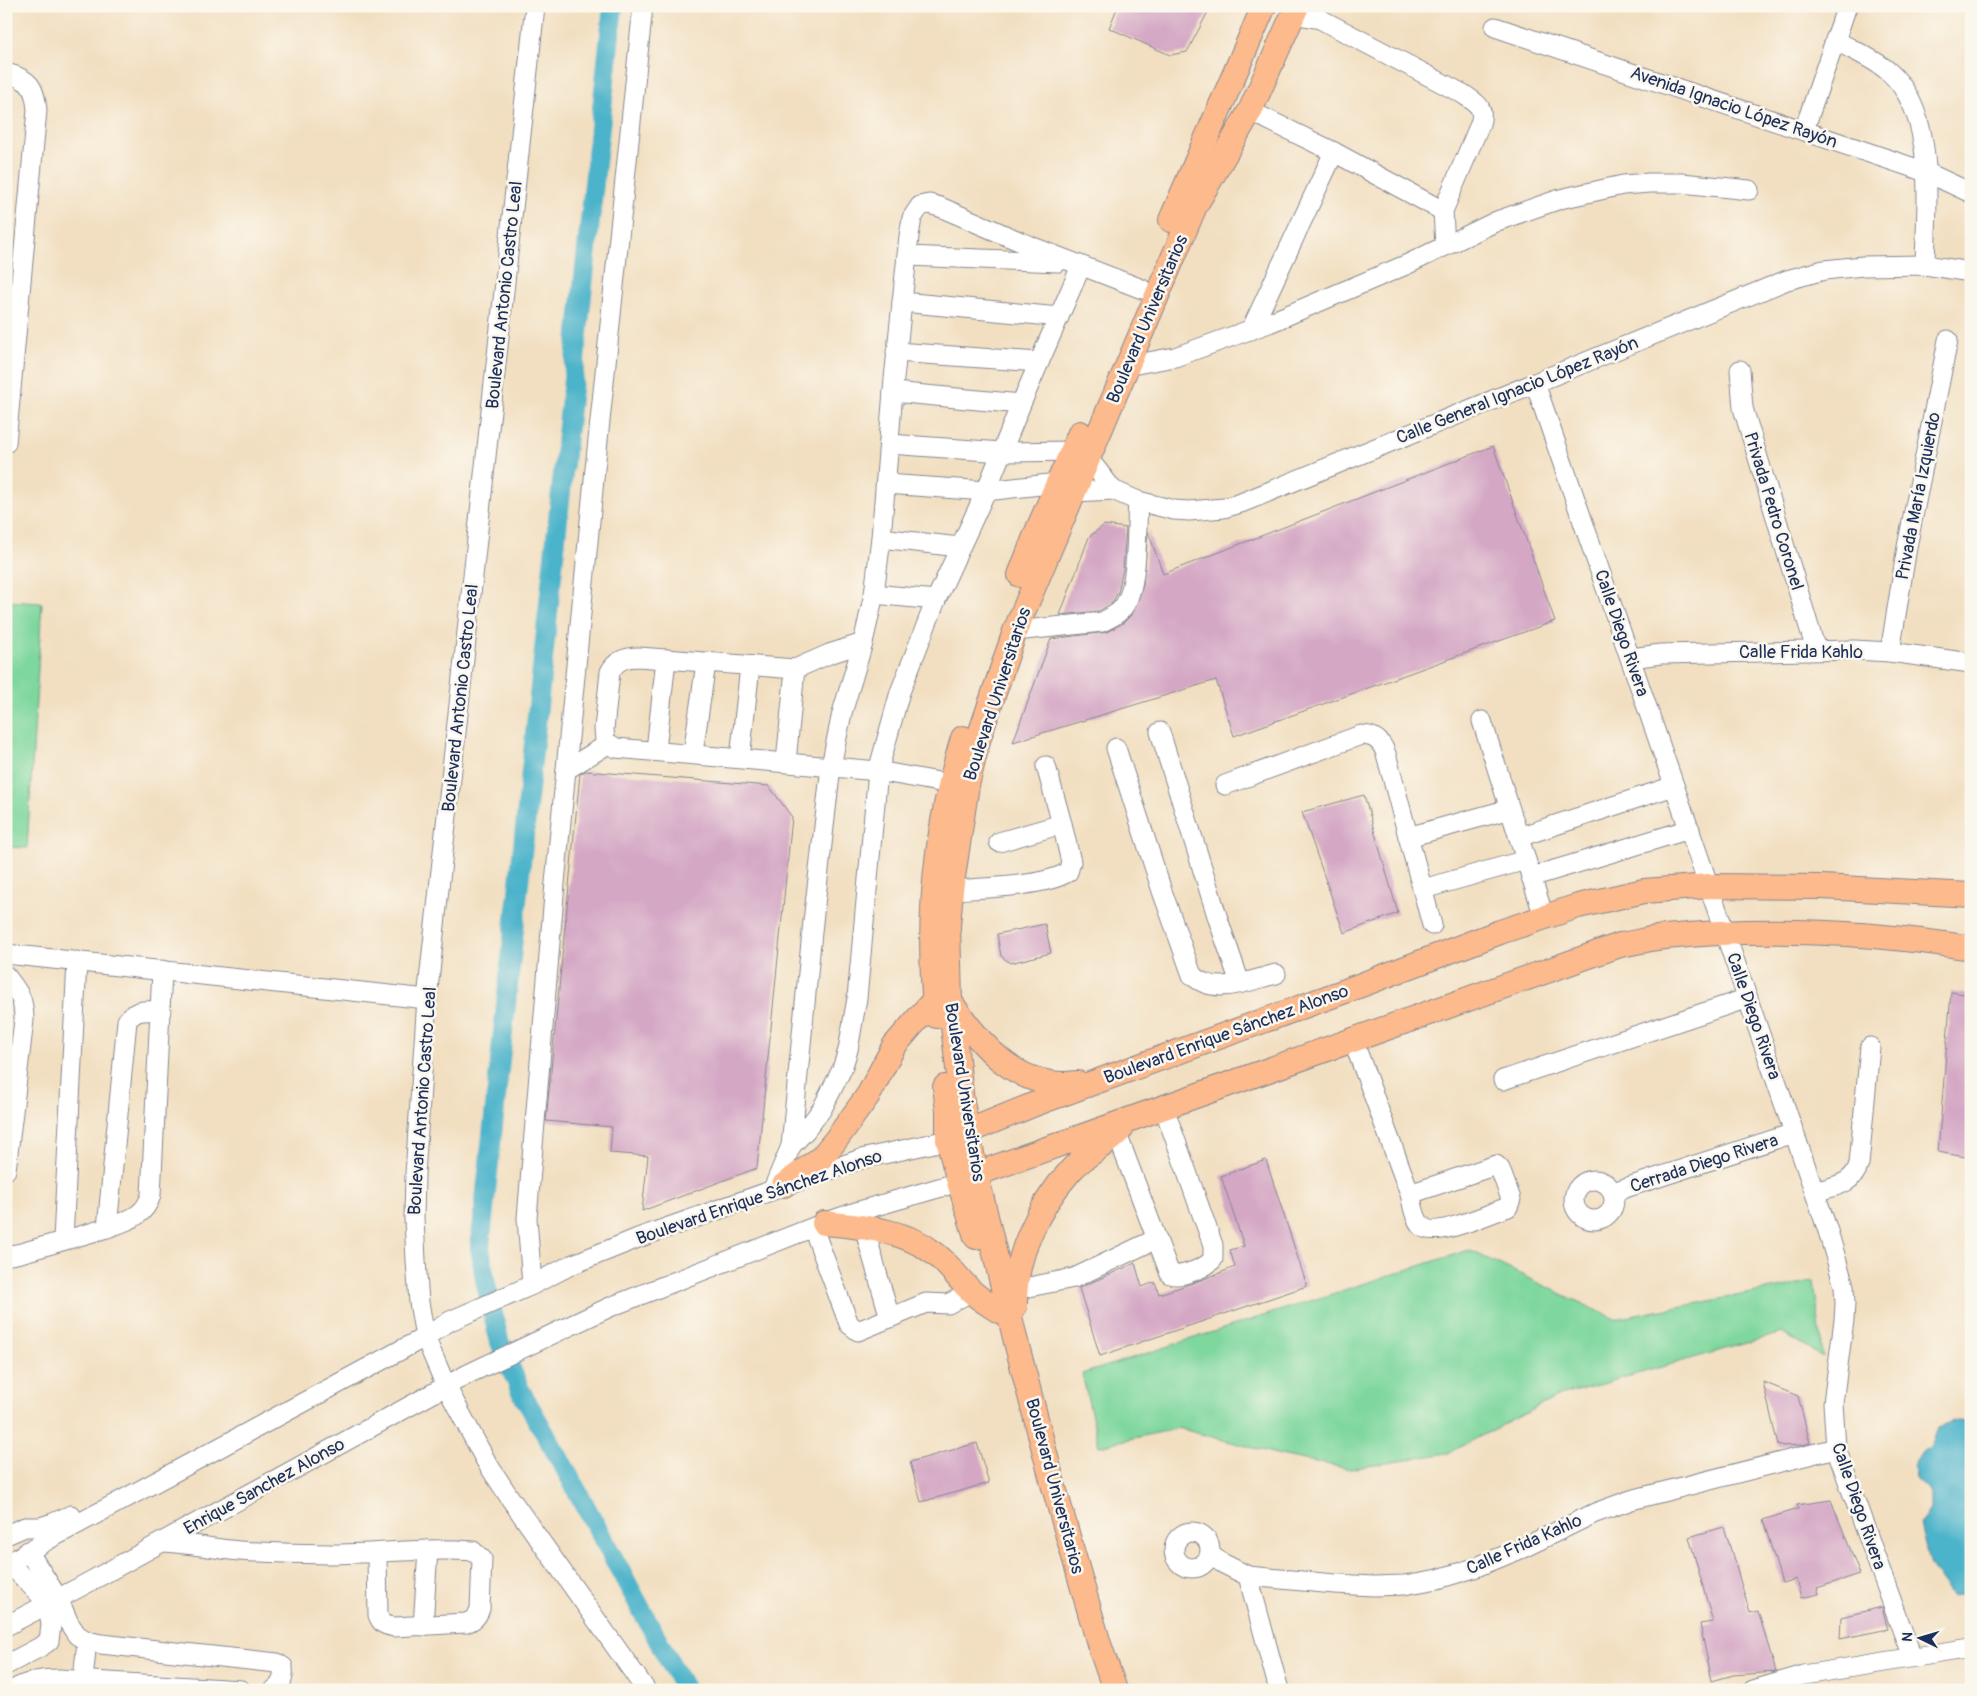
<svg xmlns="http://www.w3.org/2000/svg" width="1977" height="1696" viewBox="0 0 1977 1696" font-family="Pangolin,sans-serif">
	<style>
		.green { fill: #7ed79d; stroke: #4c837e }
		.water { fill: #4bb3ca; stroke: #337194 }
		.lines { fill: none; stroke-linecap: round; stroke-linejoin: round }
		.canal { stroke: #4bb3ca; stroke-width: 20 }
		.building { fill: #d4a7c5 }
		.minor-casing { stroke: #868790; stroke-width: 21 }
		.major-casing { stroke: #868790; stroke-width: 26 }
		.minor { stroke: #fff; stroke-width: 19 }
		.major { stroke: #fcba8d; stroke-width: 24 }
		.labels { text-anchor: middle; stroke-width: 5; stroke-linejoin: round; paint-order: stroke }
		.street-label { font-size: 18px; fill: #1b2f5e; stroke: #fbf7ec }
	</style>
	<rect width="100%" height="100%" fill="#fbf7ec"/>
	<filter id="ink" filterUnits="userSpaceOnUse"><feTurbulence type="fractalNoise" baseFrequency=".02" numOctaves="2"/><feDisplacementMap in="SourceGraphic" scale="10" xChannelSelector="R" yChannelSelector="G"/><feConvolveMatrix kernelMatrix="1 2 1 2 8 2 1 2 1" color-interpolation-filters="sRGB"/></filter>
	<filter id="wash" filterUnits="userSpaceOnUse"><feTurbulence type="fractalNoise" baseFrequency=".0096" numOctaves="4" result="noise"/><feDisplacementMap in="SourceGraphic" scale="20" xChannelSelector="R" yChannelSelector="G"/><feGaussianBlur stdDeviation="1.12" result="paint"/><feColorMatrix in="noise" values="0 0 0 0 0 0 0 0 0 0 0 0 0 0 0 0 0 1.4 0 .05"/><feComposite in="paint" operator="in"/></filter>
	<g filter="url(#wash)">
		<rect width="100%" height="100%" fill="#f2dfc1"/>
		<g class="green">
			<path d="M6,601L42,603L27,848L6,847Z"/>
			<path d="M1469,1250L1615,1319L1814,1281L1823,1357L1782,1333L1559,1396L1448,1453L1350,1469L1280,1455L1178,1428L1099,1446L1082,1374Z"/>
		</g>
		<path class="water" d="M1956,1421L1971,1422V1594L1951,1596L1930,1566L1920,1525L1930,1509V1490L1915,1479L1914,1463L1921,1452L1930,1447L1937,1428Z"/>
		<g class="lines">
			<path class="canal" d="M613,6L480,1247L485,1280L499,1340L520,1390L563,1465L685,1690"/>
		</g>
		<g id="blocks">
			<g class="building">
				<path d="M1118,6H1211L1187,52L1170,55L1109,28Z"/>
				<path d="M1493,446L1555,621L1234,736L1216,680L1013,742L1051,639L1107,632L1123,623L1133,613L1143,586L1148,531L1163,574Z"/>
				<path d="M1104,525L1126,528L1123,569L1118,592L1112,603L1099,611L1060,615L1089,537Z"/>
				<path d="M586,771L769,786L792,817L757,1168L642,1211L648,1156L610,1153L612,1127L546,1121L580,774Z"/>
				<path d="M1364,795L1398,913L1344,933L1302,812Z"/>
				<path d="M1045,924L1051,953L1010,963L1001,956L997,934Z"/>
				<path d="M1951,992L1971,995V1158L1938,1152Z"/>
				<path d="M1266,1160L1307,1286L1100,1356L1079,1288L1135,1263L1142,1287L1155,1282L1159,1294L1196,1282L1235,1267L1230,1250L1244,1246L1221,1176Z"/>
				<path d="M1763,1382L1798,1396L1810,1443L1802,1445L1778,1446Z"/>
				<path d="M977,1443L989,1483L921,1502L910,1462Z"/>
				<path d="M1831,1500L1860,1574L1817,1588L1819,1594L1801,1598L1796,1579L1782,1583L1763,1520L1798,1509L1797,1505Z"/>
				<path d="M1724,1527L1750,1613L1758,1611L1776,1672L1733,1675L1712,1681L1700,1624L1713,1622L1689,1537Z"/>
				<path d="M1882,1607L1888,1629L1840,1639L1841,1617Z"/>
			</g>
		</g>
	</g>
	<g filter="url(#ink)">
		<use href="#blocks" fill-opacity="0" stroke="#868790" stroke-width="1"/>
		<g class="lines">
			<g class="minor-casing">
				<g id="minor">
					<path d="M535,6L427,999L415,1174L414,1218L416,1261L419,1302L425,1337L446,1386L487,1463L510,1498L646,1690"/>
					<path d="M1294,14L1320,19L1463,94C1477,104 1485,106 1480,124L1443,211L1445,246"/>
					<path d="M1495,27L1926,172L1971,193"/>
					<path d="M1835,40C1852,50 1873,58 1888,71C1938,114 1926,207 1925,265"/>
					<path d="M6,73C29,79 35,86 37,110L6,443"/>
					<path d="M1250,111L1334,152"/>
					<path d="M1804,130L1847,6"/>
					<path d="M907,256L1058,262"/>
					<path d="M1081,266L1021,404L986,491L936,600L900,692L878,771L857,998L848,1050L842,1069L822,1109L806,1130L791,1146L813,922L831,766L842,713L863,643L874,594L881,538L894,379L909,236L912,218L920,206L929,204L940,207L1028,245L1142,289"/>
					<path d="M902,302L1059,317"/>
					<path d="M1251,330L1334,152L1443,211"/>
					<path d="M896,352L1039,362"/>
					<path d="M1126,366L1175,357L1269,323L1408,264L1497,221L1560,199L1623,185L1649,183H1682L1749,190"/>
					<path d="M1740,370L1743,408L1816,650"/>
					<path d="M1535,383L1828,1231L1844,1286L1845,1304L1844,1320L1833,1403L1836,1448L1912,1657"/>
					<path d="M893,392L1021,404"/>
					<path d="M889,444L1002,452L1073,451L1088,458L1113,490L1138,501L1174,510L1189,511L1224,508L1241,503L1787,280L1824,270L1863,266L1925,265L1971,272"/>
					<path d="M886,484L986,491L1058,483L1073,492L1113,490"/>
					<path d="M881,538L959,547"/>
					<path d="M874,594L936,600"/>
					<path d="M1015,631L1102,622C1110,618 1119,614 1124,606C1139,584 1136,528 1138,501"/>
					<path d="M863,643L829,654L795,669L639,657C626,657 616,660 610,672L604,729L605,741L616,748L878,771L950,784"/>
					<path d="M1890,652L1907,547L1948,340"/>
					<path d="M1631,658L1661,654L1854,650L1890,652L1971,663"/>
					<path d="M1482,721L1544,917"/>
					<path d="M1160,732L1218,919L1240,983"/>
					<path d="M1116,748L1162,891L1192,975C1215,997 1250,980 1276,974"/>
					<path d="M656,750L666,659"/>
					<path d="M693,753L706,663"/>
					<path d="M740,758L750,666"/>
					<path d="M786,762L795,669"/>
					<path d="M1046,766L1062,824"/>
					<path d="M566,770L608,744"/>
					<path d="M1225,785L1361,735C1375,735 1382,742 1386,754L1432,925"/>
					<path d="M1408,837L1510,809"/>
					<path d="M1519,837L1674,786"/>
					<path d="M1531,877L1690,829"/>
					<path d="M1423,889L1526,860"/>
					<path d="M951,890C981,888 1044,887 1068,872L1071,862L1062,824L999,842"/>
					<path d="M6,954L427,999"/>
					<path d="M6,976C19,993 24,998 24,1020L6,1170"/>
					<path d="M1353,1040L1410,1194C1413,1205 1414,1220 1423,1227C1436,1238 1491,1213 1508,1207L1511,1199L1500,1169L1496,1165L1410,1194"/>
					<path d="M1503,1080L1748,998"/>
					<path d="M1117,1134L1170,1274C1181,1278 1206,1268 1213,1259V1245L1164,1108"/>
					<circle cx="1594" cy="1200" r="20"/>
					<path d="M773,1189L791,1146"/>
					<path d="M1613,1192L1794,1133"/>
					<path d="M1815,1192C1834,1186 1853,1185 1859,1164L1870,1047"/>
					<path d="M861,1217L890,1318"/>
					<path d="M107,1228C126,1221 145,1217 151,1195L162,970"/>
					<path d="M813,1228L849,1324L858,1331L926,1303L948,1304L971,1292"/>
					<path d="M63,1240L77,961"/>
					<path d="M6,1253L11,1255L21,1253L107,1228L127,1021C136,1008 147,1011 161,1011"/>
					<path d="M532,1285L527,1218L555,883L595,469L643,6"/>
					<path d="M1014,1290L1074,1278L1156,1239"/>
					<circle cx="1192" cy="1550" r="18"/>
					<path d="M6,1535L25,1527H40L53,1523L71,1515"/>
					<path d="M163,1542C189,1543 213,1549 239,1551C270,1553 300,1554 331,1554C378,1554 426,1547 473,1551L482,1559L480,1609C477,1617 474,1620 466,1623L394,1627C385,1625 381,1624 378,1615L377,1553"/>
					<path d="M28,1551L58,1598L69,1623L77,1635L87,1641L101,1644L277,1663L283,1667C284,1676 283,1684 274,1690"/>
					<path d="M1210,1555L1224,1564L1248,1576L1335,1584L1374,1586L1404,1585L1438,1579L1474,1568L1523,1548L1595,1513L1631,1500L1836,1448"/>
					<path d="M6,1560L48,1603L51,1625L49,1641L42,1646L6,1665"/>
					<path d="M6,1565L46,1541L425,1337L450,1321L532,1285L571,1265L638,1238L861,1159L948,1140"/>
					<path d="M1248,1576L1279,1690"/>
					<path d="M6,1626L80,1587L468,1374L610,1307L824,1223L859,1211L959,1182"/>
					<path d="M423,1626L428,1550"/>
					<path d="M83,1679L87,1641"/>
					<path d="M13,1690C29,1681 42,1679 59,1679L241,1690"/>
					<path d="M1753,1690L1804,1675L1971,1648"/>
				</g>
			</g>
			<g class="major-casing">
				<g id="major">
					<path d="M1171,220L1264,6"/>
					<path d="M1020,575L1038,529L1080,433"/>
					<path d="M951,1003C983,1047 1018,1091 1078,1083"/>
					<path d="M936,1016C926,921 935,830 963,738"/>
					<path d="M945,1087L948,1111V1140L959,1182L976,1237"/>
					<path d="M954,1137L1035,1104L1348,990L1500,932L1578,906L1644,891L1709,886L1822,887L1971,895"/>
					<path d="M963,1180L976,1174L1620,945C1635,943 1650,938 1665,937C1766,927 1871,932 1971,948"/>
					<path d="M784,1185L821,1158L835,1141L869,1094L894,1046L934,1000"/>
					<path d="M824,1223C861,1227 904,1229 934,1253C949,1264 958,1279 971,1291C979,1299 990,1305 999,1311"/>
					<path d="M1015,1306C1014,1256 1038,1207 1071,1170C1085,1154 1108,1145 1121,1129"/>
					<path d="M1115,1690L1099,1644L1053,1484L1015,1338L976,1174L962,1102L950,1001L948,926L951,890L967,785L979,737L1015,631L1195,206L1250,111L1297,6"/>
				</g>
			</g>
			<use href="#minor" class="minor"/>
			<use href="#major" class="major"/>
		</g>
	</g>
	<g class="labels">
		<g class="street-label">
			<text transform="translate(1734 107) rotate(19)" y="6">Avenida Ignacio López Rayón</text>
			<text transform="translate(504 295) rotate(-84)" y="6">Boulevard Antonio Castro Leal</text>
			<text transform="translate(1147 319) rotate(-67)" y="6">Boulevard Universitarios</text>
			<text transform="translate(1517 390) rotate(-22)" y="6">Calle General Ignacio López Rayón</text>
			<text transform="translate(1918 496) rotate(-79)" y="6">Privada María Izquierdo</text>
			<text transform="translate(1774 511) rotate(73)" y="6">Privada Pedro Coronel</text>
			<text transform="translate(1622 633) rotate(71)" y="6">Calle Diego Rivera</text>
			<text x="1801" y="658">Calle Frida Kahlo</text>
			<text transform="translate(997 694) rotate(-72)" y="6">Boulevard Universitarios</text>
			<text transform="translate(460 698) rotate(-84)" y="6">Boulevard Antonio Castro Leal</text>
			<text transform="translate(1754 1016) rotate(71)" y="6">Calle Diego Rivera</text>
			<text transform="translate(1226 1034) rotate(-20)" y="6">Boulevard Enrique Sánchez Alonso</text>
			<text transform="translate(965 1092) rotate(81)" y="6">Boulevard Universitarios</text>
			<text transform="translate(422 1101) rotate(-86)" y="6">Boulevard Antonio Castro Leal</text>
			<text transform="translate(1704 1163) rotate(-18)" y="6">Cerrada Diego Rivera</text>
			<text transform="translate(759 1197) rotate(-19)" y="6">Boulevard Enrique Sánchez Alonso</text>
			<text transform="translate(264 1486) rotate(-29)" y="6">Enrique Sanchez Alonso</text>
			<text transform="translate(1055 1486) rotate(75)" y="6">Boulevard Universitarios</text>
			<text transform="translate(1859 1506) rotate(71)" y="6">Calle Diego Rivera</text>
			<text transform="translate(1524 1544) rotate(-24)" y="6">Calle Frida Kahlo</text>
		</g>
	</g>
	<rect width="1977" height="1696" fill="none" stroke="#fbf7ec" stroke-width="25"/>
	<g transform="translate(1920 1638) rotate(275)" stroke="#fbf7ec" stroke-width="4" paint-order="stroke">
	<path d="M0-4L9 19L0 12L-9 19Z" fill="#1b2f5e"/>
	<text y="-8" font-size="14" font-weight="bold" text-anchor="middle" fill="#1b2f5e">N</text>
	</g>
</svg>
